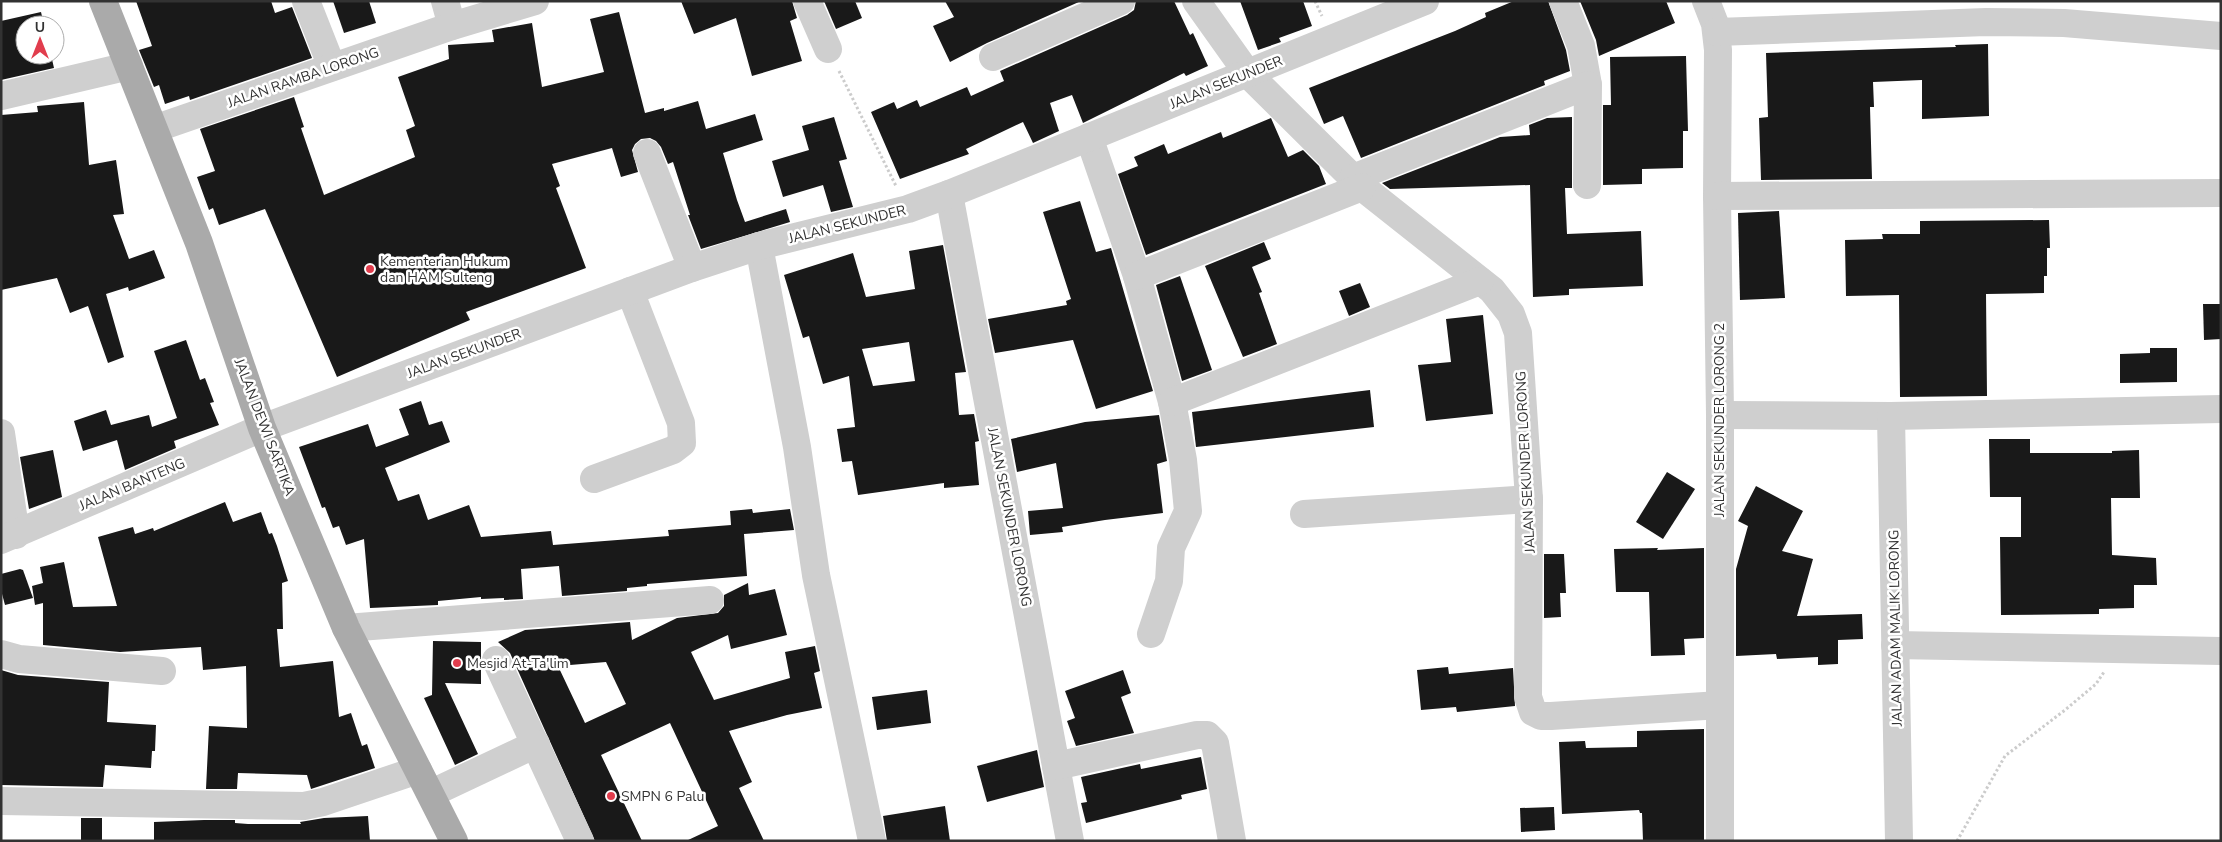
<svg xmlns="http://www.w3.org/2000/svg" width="2222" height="842" viewBox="0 0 2222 842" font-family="'Nunito Sans',sans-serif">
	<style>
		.building { fill: #191919; fill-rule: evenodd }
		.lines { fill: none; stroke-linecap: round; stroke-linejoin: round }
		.path { stroke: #ccc; stroke-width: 3; stroke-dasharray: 2.5 2.5; stroke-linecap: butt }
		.minor { stroke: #cfcfcf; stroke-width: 28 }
		.major { stroke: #aaa; stroke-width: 28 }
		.poi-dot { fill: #e13d4d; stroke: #fff; stroke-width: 2 }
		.labels { text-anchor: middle; stroke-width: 5; stroke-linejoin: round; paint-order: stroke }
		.street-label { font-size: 14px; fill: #323232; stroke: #fff }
		.poi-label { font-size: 14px; fill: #323232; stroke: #fff; text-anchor: start }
	</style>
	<rect width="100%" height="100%" fill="#fff"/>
	<g class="building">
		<path d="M136,1H271L275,13L292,7L312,58L190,100L189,96L165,104L159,85L154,87L139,50L152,46Z"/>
		<path d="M333,1H369L376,23L344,33Z"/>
		<path d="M681,1H792L797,18L790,21L802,61L752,76L736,18L694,34Z"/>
		<path d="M824,1H855L862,18L836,29Z"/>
		<path d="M945,1H1081L987,43L950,62L933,26L954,17Z"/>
		<path d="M1136,1H1174L1190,35L1193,33L1208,66L1186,76L1184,73L1083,123L1072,95L1050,103L1059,131L1033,143L1023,122L966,149L969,154L900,179L871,112L894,102L897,109L917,100L920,107L967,87L971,96L1004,81L1000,71L1127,15L1134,10Z"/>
		<path d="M1240,1H1303L1312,26L1279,38L1281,42L1258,50Z"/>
		<path d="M1514,1H1548L1566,50L1570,71L1544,81L1545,85L1361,158L1343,116L1324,124L1309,88L1455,31L1486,17L1485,13Z"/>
		<path d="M1580,1H1666L1675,23L1599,56L1596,40Z"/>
		<path d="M41,12L44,25H25V55H51L54,68L1,80V21Z"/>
		<path d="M619,12L645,113L664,108V111L698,101L706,129L755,114L763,140L723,153L737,200L745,222L786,209L790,222L701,249L688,215H690L673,162L668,164L661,147L656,141L650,138L641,139L635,144L632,150L638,172L621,177L612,148L552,164L560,186L556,188L586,268L466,312L470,320L337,377L265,209L219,225L213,208L209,210L197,177L215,171L200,129L294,97L304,127L301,128L324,195L415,157L406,130L415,126L398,77L449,59L448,45L494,42L492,30L532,23L542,87L604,72L590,19Z"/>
		<path d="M1988,44L1989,116L1922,119V80L1873,82L1874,107H1870L1872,179L1761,180L1759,118L1768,117L1766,53L1956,47L1955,45Z"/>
		<path d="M1686,56L1688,131H1683V168L1642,169V184L1603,185V105H1611L1610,57Z"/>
		<path d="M84,102L89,165L116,160L124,214L113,215L129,259L154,250L165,278L129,291L128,287L106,294L124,357L108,363L88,306L70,313L57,278L1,290V115L38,112L37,106Z"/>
		<path d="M834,117L847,159L839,161L853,207L831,212L823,185L783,197L772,161L809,150L802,126Z"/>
		<path d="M1572,117V188H1565L1567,234L1641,231L1643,286L1569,289V295L1533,297L1530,185L1390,189L1382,183L1500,137L1530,135L1529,125L1547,118Z"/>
		<path d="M1271,118L1288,157L1303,150L1319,166L1326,184L1146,255L1118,174L1138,166L1134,157L1164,144L1168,154L1221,132L1223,138Z"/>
		<path d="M1080,201L1096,252L1111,248L1153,391L1096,409L1073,340L995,353L988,319L1067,305L1066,301L1071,299L1043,212Z"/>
		<path d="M1779,211L1785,298L1740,300L1738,213Z"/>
		<path d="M2049,220L2050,248H2047V276H2044V293L1986,294L1987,396L1900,397L1899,295L1846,296L1845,240L1883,239L1882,234H1920V221Z"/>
		<path d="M1264,242L1271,259L1252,267L1262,292L1259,293L1277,344L1243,357L1205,266Z"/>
		<path d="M943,245L966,372L955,373L959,415L974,414L979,441L975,442L979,485L944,488V483L858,495L852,461L842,462L837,429L855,427L849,376L823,384L809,336L803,338L784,275L853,253L866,297L915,289L909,251ZM909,342L915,381L873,386L862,349Z"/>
		<path d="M1180,276L1212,370L1182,381L1156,285Z"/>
		<path d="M1360,283L1370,307L1349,316L1339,291Z"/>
		<path d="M2203,304H2221V339L2204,340Z"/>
		<path d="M1483,315L1493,414L1426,421L1418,365L1451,362L1446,319Z"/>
		<path d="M186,340L200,380L205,378L214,402L210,403L219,425L174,441L176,448L125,470L117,440L83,451L74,421L106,410L111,425L149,415L152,427L177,418L154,351Z"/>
		<path d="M2150,348H2177V382L2120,383V354L2150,353Z"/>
		<path d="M1370,390L1374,427L1196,447L1192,412Z"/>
		<path d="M421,401L429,425L442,421L450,442L385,468L398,501L419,494L428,520L469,505L481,537L551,531L553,545L669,536L668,530L731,525L730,511L752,509L753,513L790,509L794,530L744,534L747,576L647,584V586L627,588V591L562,596L559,566L521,569L523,599L504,600V598L481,599V597L438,601V605L370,608L364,539L346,545L339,526L333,528L325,507L322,508L299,447L368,424L376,447L409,435L399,409Z"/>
		<path d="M1159,415L1167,461L1157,464L1163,513L1105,520L1062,527L1063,532L1030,535L1028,511L1063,508L1056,463L1017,472L1011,439L1085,422Z"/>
		<path d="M1989,439H2030V453H2112V451L2139,450L2140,498H2111L2112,555L2156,558L2157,585H2134V608L2099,609V614L2001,615L2000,537H2021V497H1990Z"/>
		<path d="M53,450L62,497L29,509L20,457Z"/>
		<path d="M1667,472L1695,489L1663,539L1636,522Z"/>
		<path d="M1756,486L1803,511L1782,551L1813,559L1797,616L1862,614L1863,639L1838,640V664L1818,665V657L1777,659L1776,654L1736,656V569L1748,526L1738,521Z"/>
		<path d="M225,502L233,522L261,512L269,534L272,533L277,546L288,581L282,583L283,629H277L280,667L333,661L339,717L351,713L362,746L367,744L375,768L311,789L307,775L238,773L237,789H206L209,726L247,728L246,666L203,670L201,647L120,652L43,645V603L35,605L32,586L43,583L40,567L64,562L73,607L117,606L98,537L133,527L135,534L153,528L154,531Z"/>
		<path d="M1658,548L1657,550L1704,548V638L1684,639L1685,655L1651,656L1649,592H1616L1614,549Z"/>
		<path d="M1544,554H1564L1566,593H1560L1561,617L1544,618Z"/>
		<path d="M20,569L23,570L33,598L5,605L1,590V574Z"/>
		<path d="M748,583L749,595L775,589L787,635L731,649L728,635L691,652L714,700L790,678L785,652L815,646L820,671L814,673L822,708L787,715L729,731L752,782L739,788L764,841H686L718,826L670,723L601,755L642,841H595L510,653L498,642L525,630L630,622L632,640L677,618L718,613L724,606V595ZM606,662L626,704L585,723L558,666Z"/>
		<path d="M433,641L481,642V684L445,683L478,754L455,765L424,698L432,695Z"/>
		<path d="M1448,667L1449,674L1513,668L1515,706L1457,712L1456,707L1421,710L1417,670Z"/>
		<path d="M1,670L18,675L109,682L107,722L156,725L155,751H152L151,768L105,765L103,787L1,785Z"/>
		<path d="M1123,670L1131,693L1121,697L1134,733L1076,746L1067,721L1075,718L1065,691Z"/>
		<path d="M927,690L931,723L877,730L872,697Z"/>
		<path d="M1704,729V841H1643L1642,813H1640L1639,810L1562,814L1559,742L1585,741L1586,748L1637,747V731Z"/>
		<path d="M1037,750L1044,787L987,802L977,766Z"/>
		<path d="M1201,757L1207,789L1181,795L1182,799L1086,823L1081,803L1087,802L1081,777L1140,764L1141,769Z"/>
		<path d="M945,806L950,841H887L883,816Z"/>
		<path d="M1554,807L1555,830L1521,832L1520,808Z"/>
		<path d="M368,816L370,841H154V822L204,820H235V823L248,824H301L300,822L324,818Z"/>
		<rect x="81" y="818" width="21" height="23"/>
	</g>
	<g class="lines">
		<g class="path">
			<path d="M1315,1L1322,16"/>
			<path d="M839,71L896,186"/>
			<path d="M1957,841L2005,756L2065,710L2096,684L2104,672"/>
		</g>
		<g class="minor">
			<path d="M306,1L332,67"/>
			<path d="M445,1L452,26"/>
			<path d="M807,1L828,49"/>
			<path d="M1196,1L1248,74L1362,187L1492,290L1511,314L1518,333L1529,499L1528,697L1533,712L1541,716H1551L1720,705"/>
			<path d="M1706,1L1715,24L1718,50L1717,196L1720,415V841"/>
			<path d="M1717,32L1986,22L2064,23L2221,36"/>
			<path d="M993,57L1121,1"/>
			<path d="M1,96L129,66"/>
			<path d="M154,129L452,26L535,1"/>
			<path d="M1089,137L1137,276L1172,402L1183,460L1188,511L1171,548L1169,581L1151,634"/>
			<path d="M647,153L692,268"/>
			<path d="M1353,178L1588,85L1581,46L1563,1"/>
			<path d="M1587,185L1588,85"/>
			<path d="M949,194L1070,841"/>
			<path d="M1717,196L2221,193"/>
			<path d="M759,246L797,447L816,575L872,841"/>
			<path d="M1137,276L1362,187"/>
			<path d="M1172,402L1480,281"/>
			<path d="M1720,415L1891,416L2221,409"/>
			<path d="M1891,416L1899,841"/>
			<path d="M1,433L16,535"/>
			<path d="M594,479L673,450L682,443L681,423L630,291"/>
			<path d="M1304,514L1529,499"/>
			<path d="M1,540L262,428L692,268L759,246L908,209L949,194L1425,1"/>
			<path d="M346,628L710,600"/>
			<path d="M1895,645L2221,651"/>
			<path d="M1,654L19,659L162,671"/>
			<path d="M496,660L580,841"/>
			<path d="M1056,766L1197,735H1207L1215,743L1232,841"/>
			<path d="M432,793L536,744"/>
			<path d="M1,801L304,806L323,802L418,770"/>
		</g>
		<path class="major" d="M103,1L199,243L262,428L346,628L454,841"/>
	</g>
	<g class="poi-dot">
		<circle cx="370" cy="269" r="5"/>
		<circle cx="457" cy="663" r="5"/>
		<circle cx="611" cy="796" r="5"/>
	</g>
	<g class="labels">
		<g class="street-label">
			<text transform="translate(303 77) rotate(-19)" y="5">JALAN RAMBA LORONG</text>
			<text transform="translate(1226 82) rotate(-22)" y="5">JALAN SEKUNDER</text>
			<text transform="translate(847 224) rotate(-14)" y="5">JALAN SEKUNDER</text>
			<text transform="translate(464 353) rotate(-20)" y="5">JALAN SEKUNDER</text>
			<text transform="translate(1719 420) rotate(-90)" y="5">JALAN SEKUNDER LORONG 2</text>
			<text transform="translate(265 427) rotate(69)" y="5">JALAN DEWI SARTIKA</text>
			<text transform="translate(1525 462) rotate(-93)" y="5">JALAN SEKUNDER LORONG</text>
			<text transform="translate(132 484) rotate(-23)" y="5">JALAN BANTENG</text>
			<text transform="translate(1010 517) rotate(79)" y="5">JALAN SEKUNDER LORONG</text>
			<text transform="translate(1895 628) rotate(-91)" y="5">JALAN ADAM MALIK LORONG</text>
		</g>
		<g class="poi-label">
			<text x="380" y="266">Kementerian Hukum<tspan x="380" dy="16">dan HAM Sulteng</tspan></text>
			<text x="467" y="668">Mesjid At-Ta'lim</text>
			<text x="621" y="801">SMPN 6 Palu</text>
		</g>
	</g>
	<rect width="2222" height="842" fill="none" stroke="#323232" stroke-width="5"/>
	<g transform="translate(40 40)"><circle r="24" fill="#ffffff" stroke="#adadad"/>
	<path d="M0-4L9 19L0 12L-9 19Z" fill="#e13d4d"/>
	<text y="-8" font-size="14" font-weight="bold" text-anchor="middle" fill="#323232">U</text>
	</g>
</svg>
